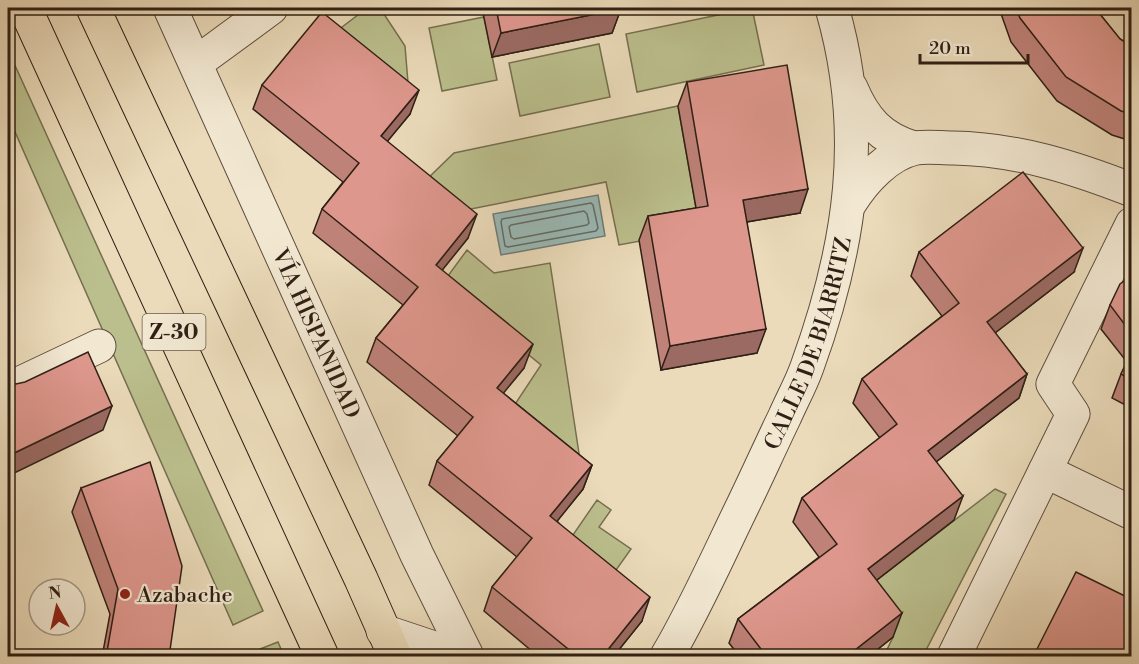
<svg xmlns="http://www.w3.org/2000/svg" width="1139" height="664" viewBox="0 0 1139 664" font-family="'Libre Bodoni',serif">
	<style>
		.green { fill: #bbbf8d; stroke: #756f50; stroke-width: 1.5 }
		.water { fill: #9ab9b6; stroke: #6f7b75; stroke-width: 1.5 }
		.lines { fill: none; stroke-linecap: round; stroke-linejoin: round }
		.shore { stroke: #646c65; stroke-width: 1.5 }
		.minor-casing { stroke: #5e4e3e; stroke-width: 35 }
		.highway-casing { stroke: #2f1f14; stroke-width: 35 }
		.minor { stroke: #f2e8d2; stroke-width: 33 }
		.highway { stroke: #ebdbba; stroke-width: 33 }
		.wall { fill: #bf8279; stroke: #2f1f14; stroke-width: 1.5 }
		.shaded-wall { fill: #9b6a63; stroke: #2f1f14; stroke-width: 1.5 }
		.building { fill: #de978d; stroke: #2f1f14; stroke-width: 1.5 }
		.poi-dot { fill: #8f2418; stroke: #f2e8d2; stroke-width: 2 }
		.labels { text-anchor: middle; stroke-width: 4.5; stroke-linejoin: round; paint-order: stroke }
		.shield { fill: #f2e8d2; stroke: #6a5b4d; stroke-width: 1.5 }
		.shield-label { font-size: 21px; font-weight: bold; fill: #2f1f14 }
		.street-label { font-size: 22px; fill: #2f1f14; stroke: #f2e8d2 }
		.poi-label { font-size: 22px; fill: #2f1f14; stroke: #f2e8d2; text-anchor: start }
	</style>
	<rect width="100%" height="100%" fill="#ebdbba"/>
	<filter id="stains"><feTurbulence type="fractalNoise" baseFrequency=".00333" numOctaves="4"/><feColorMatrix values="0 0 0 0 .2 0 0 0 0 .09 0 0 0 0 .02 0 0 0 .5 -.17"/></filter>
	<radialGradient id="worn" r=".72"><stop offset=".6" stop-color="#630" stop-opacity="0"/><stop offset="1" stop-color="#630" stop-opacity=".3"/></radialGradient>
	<g class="green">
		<path d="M367,8H380L405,46L409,95L333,34Z"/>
		<path d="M752,8L764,65L637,92L626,34Z"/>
		<path d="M484,17L497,80L442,91L429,28Z"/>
		<path d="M599,44L610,97L520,116L509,63Z"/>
		<path d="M8,50L263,611L233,625L8,116Z"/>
		<path d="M678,106L700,230L619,245L606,182L461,211L423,183L454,153Z"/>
		<path d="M467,250L494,273L550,263L582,473L506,418L541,365L442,284Z"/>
		<path d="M995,489L1006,494L923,656H884L893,637L860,593Z"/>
		<path d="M597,500L611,510L599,527L631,549L609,580L564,548Z"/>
		<path d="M278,642L284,656H242Z"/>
	</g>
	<path class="water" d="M598,195L605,236L501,255L493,214Z"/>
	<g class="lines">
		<g class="shore">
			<path d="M591,203L593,205L598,228L596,231L508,247L505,246L501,222L502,219Z"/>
			<path d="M584,211L587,214L589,223L587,225L514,239L511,237L509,227L511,225Z"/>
		</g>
		<g class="minor-casing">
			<g id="minor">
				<path id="s1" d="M170,8L417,555L467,656"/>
				<path d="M196,63L271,8"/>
				<path d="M851,88C864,119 880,138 914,148"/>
				<path d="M850,203C864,180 888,154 916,148C927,146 941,148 953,148C1016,149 1073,167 1132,190"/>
				<path d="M8,389L99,346"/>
				<path d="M1045,471L1073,414L1053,384L1132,224"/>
				<path d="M383,631L458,656"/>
				<path id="s2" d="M667,656C696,607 719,554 744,503C758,474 771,445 785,416C792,400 801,384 807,367C851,246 868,132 832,8"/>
				<path d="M954,656L1045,471L1132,513"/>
			</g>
		</g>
		<g class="highway-casing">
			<g id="highway">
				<path d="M25,8L322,656"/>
				<path d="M93,8L361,579L395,656"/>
			</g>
		</g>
		<use href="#minor" class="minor"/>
		<use href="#highway" class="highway"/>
	</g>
	<g class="wall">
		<path d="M482,8H621L612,33L492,57Z"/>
		<path d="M999,8H1095L1120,39L1131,46V141L1112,135L1057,101L1011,42Z"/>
		<path d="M687,82L800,213L747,222L757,353L661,370L639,240L648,216L696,208L678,106Z"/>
		<path d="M262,85L410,114L387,141L468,238L442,270L524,368L503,393L592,465L583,489L557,521L642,621L613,657H539L484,611L492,587L517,557L429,485L437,461L458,436L367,362L376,338L403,305L313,233L322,209L343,182L253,109Z"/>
		<path d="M919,252L1074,272L995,333L1027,374L1019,398L936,462L954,520L877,580L893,637L868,657H740L729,643L738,619L819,557L793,522L802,498L880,438L853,403L862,379L942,316L911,276Z"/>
		<path d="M1131,276V408L1112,398L1121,374L1127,362L1101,329L1110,305Z"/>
		<path d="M81,488L169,657H102L110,614L72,512Z"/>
	</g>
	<g class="shaded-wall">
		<path d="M621,9L612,33L492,57L501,33Z"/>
		<path d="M419,90L410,114L372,160L381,136Z"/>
		<path d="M808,189L800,213L734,224L743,200Z"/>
		<path d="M477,214L468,238L427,289L436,265Z"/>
		<path d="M1083,248L1074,272L978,346L987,322Z"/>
		<path d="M766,329L757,353L661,370L670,346Z"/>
		<path d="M533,344L524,368L488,412L497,388Z"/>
		<path d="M1027,374L1019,398L919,475L928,451Z"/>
		<path d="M112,406L103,430L8,476V456Z"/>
		<path d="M592,465L583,489L542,540L550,516Z"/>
		<path d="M963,496L954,520L860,593L868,569Z"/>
		<path d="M650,597L642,621L613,657H602Z"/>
		<path d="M902,613L893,637L868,657H846Z"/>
	</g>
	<g class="building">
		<path d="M496,8H621V9L501,33Z"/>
		<path d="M1016,8H1095L1120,39L1131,46V114L1121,111L1066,77L1020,18Z"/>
		<path d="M322,12L419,90L381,136L477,214L436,265L533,344L497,388L592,465L550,516L650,597L602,657H578L492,587L532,538L437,461L473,417L376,338L418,287L322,209L359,163L262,85Z"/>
		<path d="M787,65L808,189L743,200L766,329L670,346L648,216L708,206L687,82Z"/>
		<path d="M1023,172L1083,248L987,322L1027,374L928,451L963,496L868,569L902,613L846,657H767L738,619L837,544L802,498L897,424L862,379L959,303L919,252Z"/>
		<path d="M1131,276V333L1110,305L1120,284Z"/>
		<path d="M88,352L112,406L8,456V381L16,384L25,382Z"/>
		<path d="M1131,353V380L1121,374Z"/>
		<path d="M150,462L182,566L169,657H106L118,589L81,488Z"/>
		<path d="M1076,572L1131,599V657H1033Z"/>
	</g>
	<circle class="poi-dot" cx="125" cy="594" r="6"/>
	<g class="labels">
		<rect class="shield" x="142.5" y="314" width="63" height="36" rx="4.5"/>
		<g class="shield-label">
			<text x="174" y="339">Z-30</text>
		</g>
		<g class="street-label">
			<text dy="8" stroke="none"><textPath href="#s1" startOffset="357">VÍA HISPANIDAD</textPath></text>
			<text dy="8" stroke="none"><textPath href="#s2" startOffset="344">CALLE DE BIARRITZ</textPath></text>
		</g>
		<g class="poi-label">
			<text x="137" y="602">Azabache</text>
		</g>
	</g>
	<rect width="1139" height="664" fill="none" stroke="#ebdbba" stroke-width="30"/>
	<rect x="9" y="9" width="1121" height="646" fill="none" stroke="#2f1f14" stroke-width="3"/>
	<rect x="15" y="15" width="1109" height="634" fill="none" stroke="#2f1f14" stroke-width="1.5"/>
	<g transform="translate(57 607) rotate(352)"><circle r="28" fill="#f2e8d2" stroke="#a49886" stroke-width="1.5"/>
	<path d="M0-4.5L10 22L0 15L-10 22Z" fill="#8f2418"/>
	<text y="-9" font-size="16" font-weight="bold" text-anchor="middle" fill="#2f1f14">N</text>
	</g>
	<path d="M920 54v9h108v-9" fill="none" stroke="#2f1f14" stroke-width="3"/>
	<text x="929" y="54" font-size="18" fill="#2f1f14" stroke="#f2e8d2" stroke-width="4.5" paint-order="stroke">20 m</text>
	<rect width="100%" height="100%" filter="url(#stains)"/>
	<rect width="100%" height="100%" fill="url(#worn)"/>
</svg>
